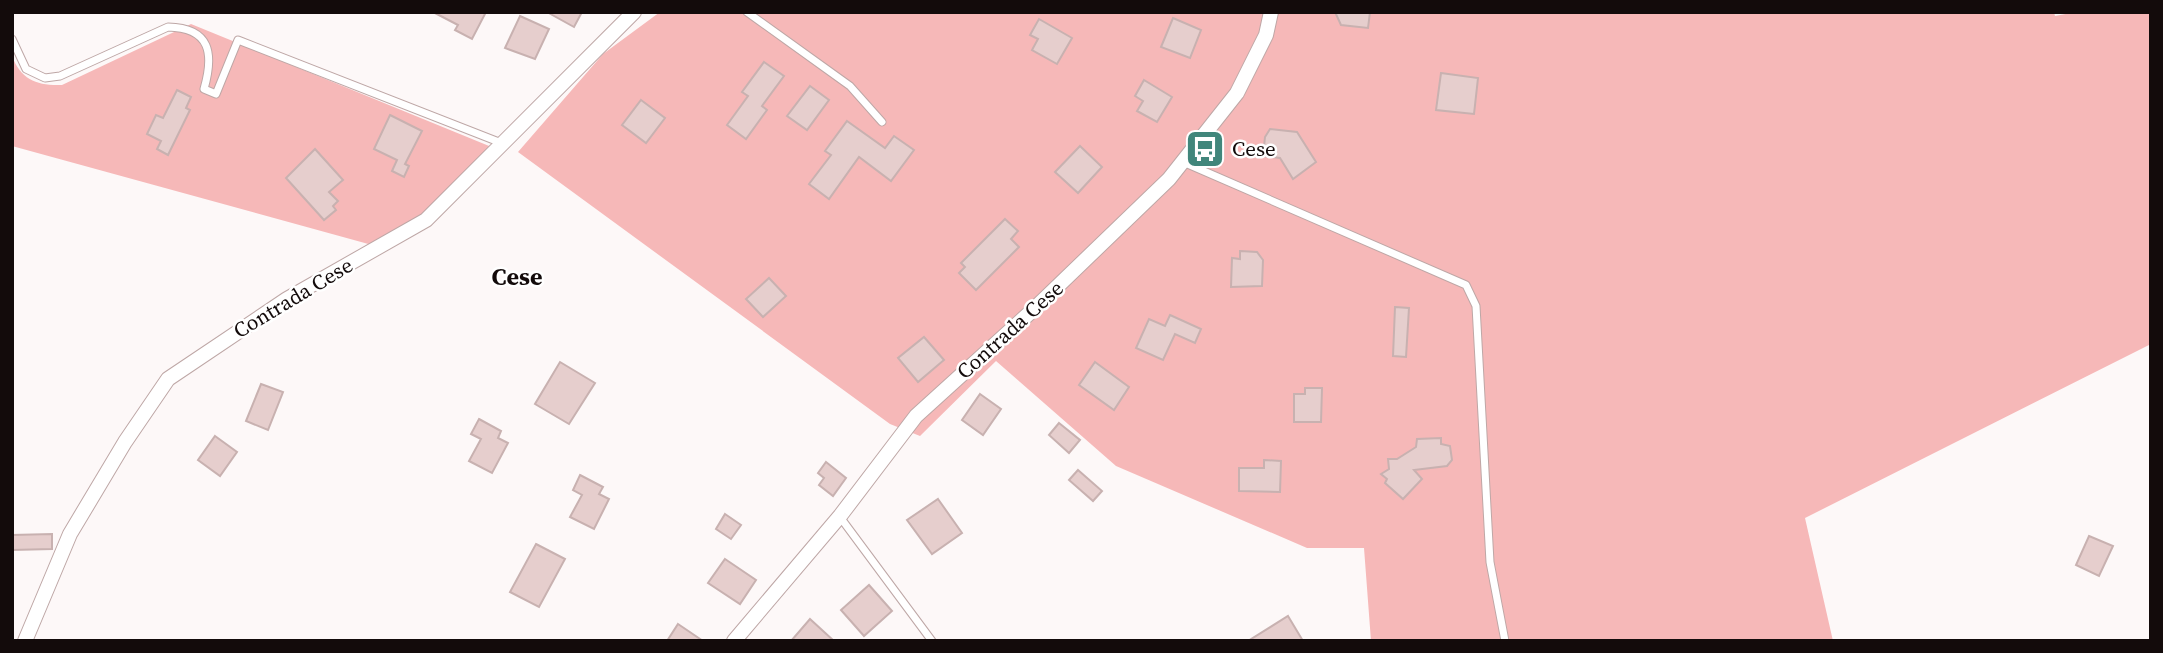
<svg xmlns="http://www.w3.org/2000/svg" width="2163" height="653" viewBox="0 0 2163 653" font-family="'Source Serif 4',serif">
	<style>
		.green { fill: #f6b8b8 }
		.building { fill: #e6cecd; stroke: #c8b1b0; stroke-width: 2 }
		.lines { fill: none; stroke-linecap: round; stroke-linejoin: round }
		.lane-casing { stroke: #bea7a6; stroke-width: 9 }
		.street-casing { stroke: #bea7a6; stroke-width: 16 }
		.lane { stroke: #fff; stroke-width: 7 }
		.street { stroke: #fff; stroke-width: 14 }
		.labels { text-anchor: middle; stroke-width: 5; stroke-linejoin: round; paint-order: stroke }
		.poi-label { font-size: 21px; fill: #130b0b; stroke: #fff; text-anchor: start }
		.street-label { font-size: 21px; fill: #130b0b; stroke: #fff }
		.quarter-label { font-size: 24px; font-weight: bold; fill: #130b0b; stroke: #fff }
	</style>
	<rect width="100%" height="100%" fill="#fdf8f8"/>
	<g class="green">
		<path d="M660,12H2054L2055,16L2076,12H2151V344L1805,518L1833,641H1371L1364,548H1307L1116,466L996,361L920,436L890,424L518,152L603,54Z"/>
		<path d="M191,24L494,148L419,218L372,245L12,146V56C21,80 38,86 62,85Z"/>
	</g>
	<g class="building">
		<path d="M433,12H486L472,39L455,30L458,25Z"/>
		<path d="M547,12H582L574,27Z"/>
		<path d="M1335,12H1370L1368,28L1341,25Z"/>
		<path d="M520,16L549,29L535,59L505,48Z"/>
		<path d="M1173,18L1201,30L1190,58L1161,47Z"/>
		<path d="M1039,19L1072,38L1057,64L1032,50L1038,39L1030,35Z"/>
		<path d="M764,62L784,76L762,106L767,110L746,139L727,125L748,96L742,92Z"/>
		<path d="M1441,73L1478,78L1474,114L1436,110Z"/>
		<path d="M1144,80L1172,97L1157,122L1137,111L1143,101L1135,96Z"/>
		<path d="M810,86L829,100L807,130L787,116Z"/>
		<path d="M177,90L191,97L186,108L190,110L168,155L157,149L161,141L147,134L156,115L163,118Z"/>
		<path d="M641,100L665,118L646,143L622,125Z"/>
		<path d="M390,115L422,131L405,164L409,166L404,177L392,171L397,160L374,149Z"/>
		<path d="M847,121L885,148L894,136L914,150L891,181L859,157L829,199L809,184L831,155L825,151Z"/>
		<path d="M1270,129L1297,132L1316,162L1293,179L1280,158L1263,156L1265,137Z"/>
		<path d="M1080,146L1102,167L1078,193L1055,172Z"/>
		<path d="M315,149L343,180L329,192L338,201L333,206L336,210L324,220L286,178Z"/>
		<path d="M1005,219L1018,231L1011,239L1019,247L976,290L959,273L965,267L961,263Z"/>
		<path d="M1240,251L1257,252L1263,260L1262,286L1231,287L1232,258L1240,259Z"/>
		<path d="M769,278L786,296L763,317L746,299Z"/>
		<path d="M1395,307L1409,308L1406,357L1393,356Z"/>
		<path d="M1170,315L1201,329L1195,343L1175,334L1163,360L1136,348L1149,319L1165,326Z"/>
		<path d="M924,337L944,360L918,382L898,358Z"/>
		<path d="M560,362L595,383L569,424L535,404Z"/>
		<path d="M1095,362L1129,387L1114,410L1079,385Z"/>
		<path d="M261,384L283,392L268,430L246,421Z"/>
		<path d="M1305,388H1322L1321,422H1294V394H1305Z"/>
		<path d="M980,394L1001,409L983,435L962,420Z"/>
		<path d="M479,419L501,431L498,438L508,443L492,473L469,461L481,439L471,434Z"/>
		<path d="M1059,423L1080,440L1069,453L1049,435Z"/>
		<path d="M215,436L237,452L220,476L198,460Z"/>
		<path d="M1441,438V444L1450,446L1452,460L1447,466L1414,470L1422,479L1403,499L1385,483L1387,479L1381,474L1389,469L1388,459H1397L1416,447L1417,439Z"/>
		<path d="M1264,460L1281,461L1280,492L1239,491V468H1264Z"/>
		<path d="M826,462L846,478L833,496L819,485L824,478L818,473Z"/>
		<path d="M1078,470L1102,491L1093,501L1069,480Z"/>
		<path d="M580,475L603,487L599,494L609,499L594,529L570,517L582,495L573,490Z"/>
		<path d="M938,499L962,533L932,554L907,520Z"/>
		<path d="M725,514L741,525L731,539L716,529Z"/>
		<path d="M52,534V549L12,550V535Z"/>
		<path d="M2089,536L2113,546L2099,576L2076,565Z"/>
		<path d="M536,544L565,559L539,607L510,592Z"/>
		<path d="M725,559L756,580L740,604L708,583Z"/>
		<path d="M869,585L892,611L864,636L841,610Z"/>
		<path d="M1288,616L1303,641H1248Z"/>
		<path d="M810,619L834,641H791Z"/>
		<path d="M678,624L703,641H667Z"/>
	</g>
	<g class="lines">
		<g class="lane-casing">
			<g id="lane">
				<path d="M747,12L850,86L882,122"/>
				<path d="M12,39L26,69L45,78L60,76L168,27C211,28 214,54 204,89L216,94L238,40L504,144"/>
				<path d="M1183,162L1466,285L1476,306L1490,562L1505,641"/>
				<path d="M840,517L932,641"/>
			</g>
		</g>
		<g class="street-casing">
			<g id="street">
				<path d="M25,641L70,534L125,442L168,379L287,299L426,220L634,12"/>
				<path d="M734,641L840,516L916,416L1034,309L1169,179L1237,93L1266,35L1271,12"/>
			</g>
		</g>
		<use href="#lane" class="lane"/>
		<use href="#street" class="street"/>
	</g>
	<defs>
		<g id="bus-square" transform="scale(2.0125)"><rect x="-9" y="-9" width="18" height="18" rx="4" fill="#41867b" stroke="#fff"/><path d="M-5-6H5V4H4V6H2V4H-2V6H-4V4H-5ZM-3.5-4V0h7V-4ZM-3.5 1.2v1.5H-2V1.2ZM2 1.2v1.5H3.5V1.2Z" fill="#fff"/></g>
	</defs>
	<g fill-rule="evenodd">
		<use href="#bus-square" x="1205" y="149"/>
	</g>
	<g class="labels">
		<g class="poi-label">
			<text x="1232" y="156">Cese</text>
		</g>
		<g class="street-label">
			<text transform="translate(293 298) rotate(-31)" y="7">Contrada Cese</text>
			<text transform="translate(1010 330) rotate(-42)" y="7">Contrada Cese</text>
		</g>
		<g class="quarter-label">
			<text x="517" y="285">Cese</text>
		</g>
	</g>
	<rect width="2163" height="653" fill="none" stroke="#130b0b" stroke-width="28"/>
</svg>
